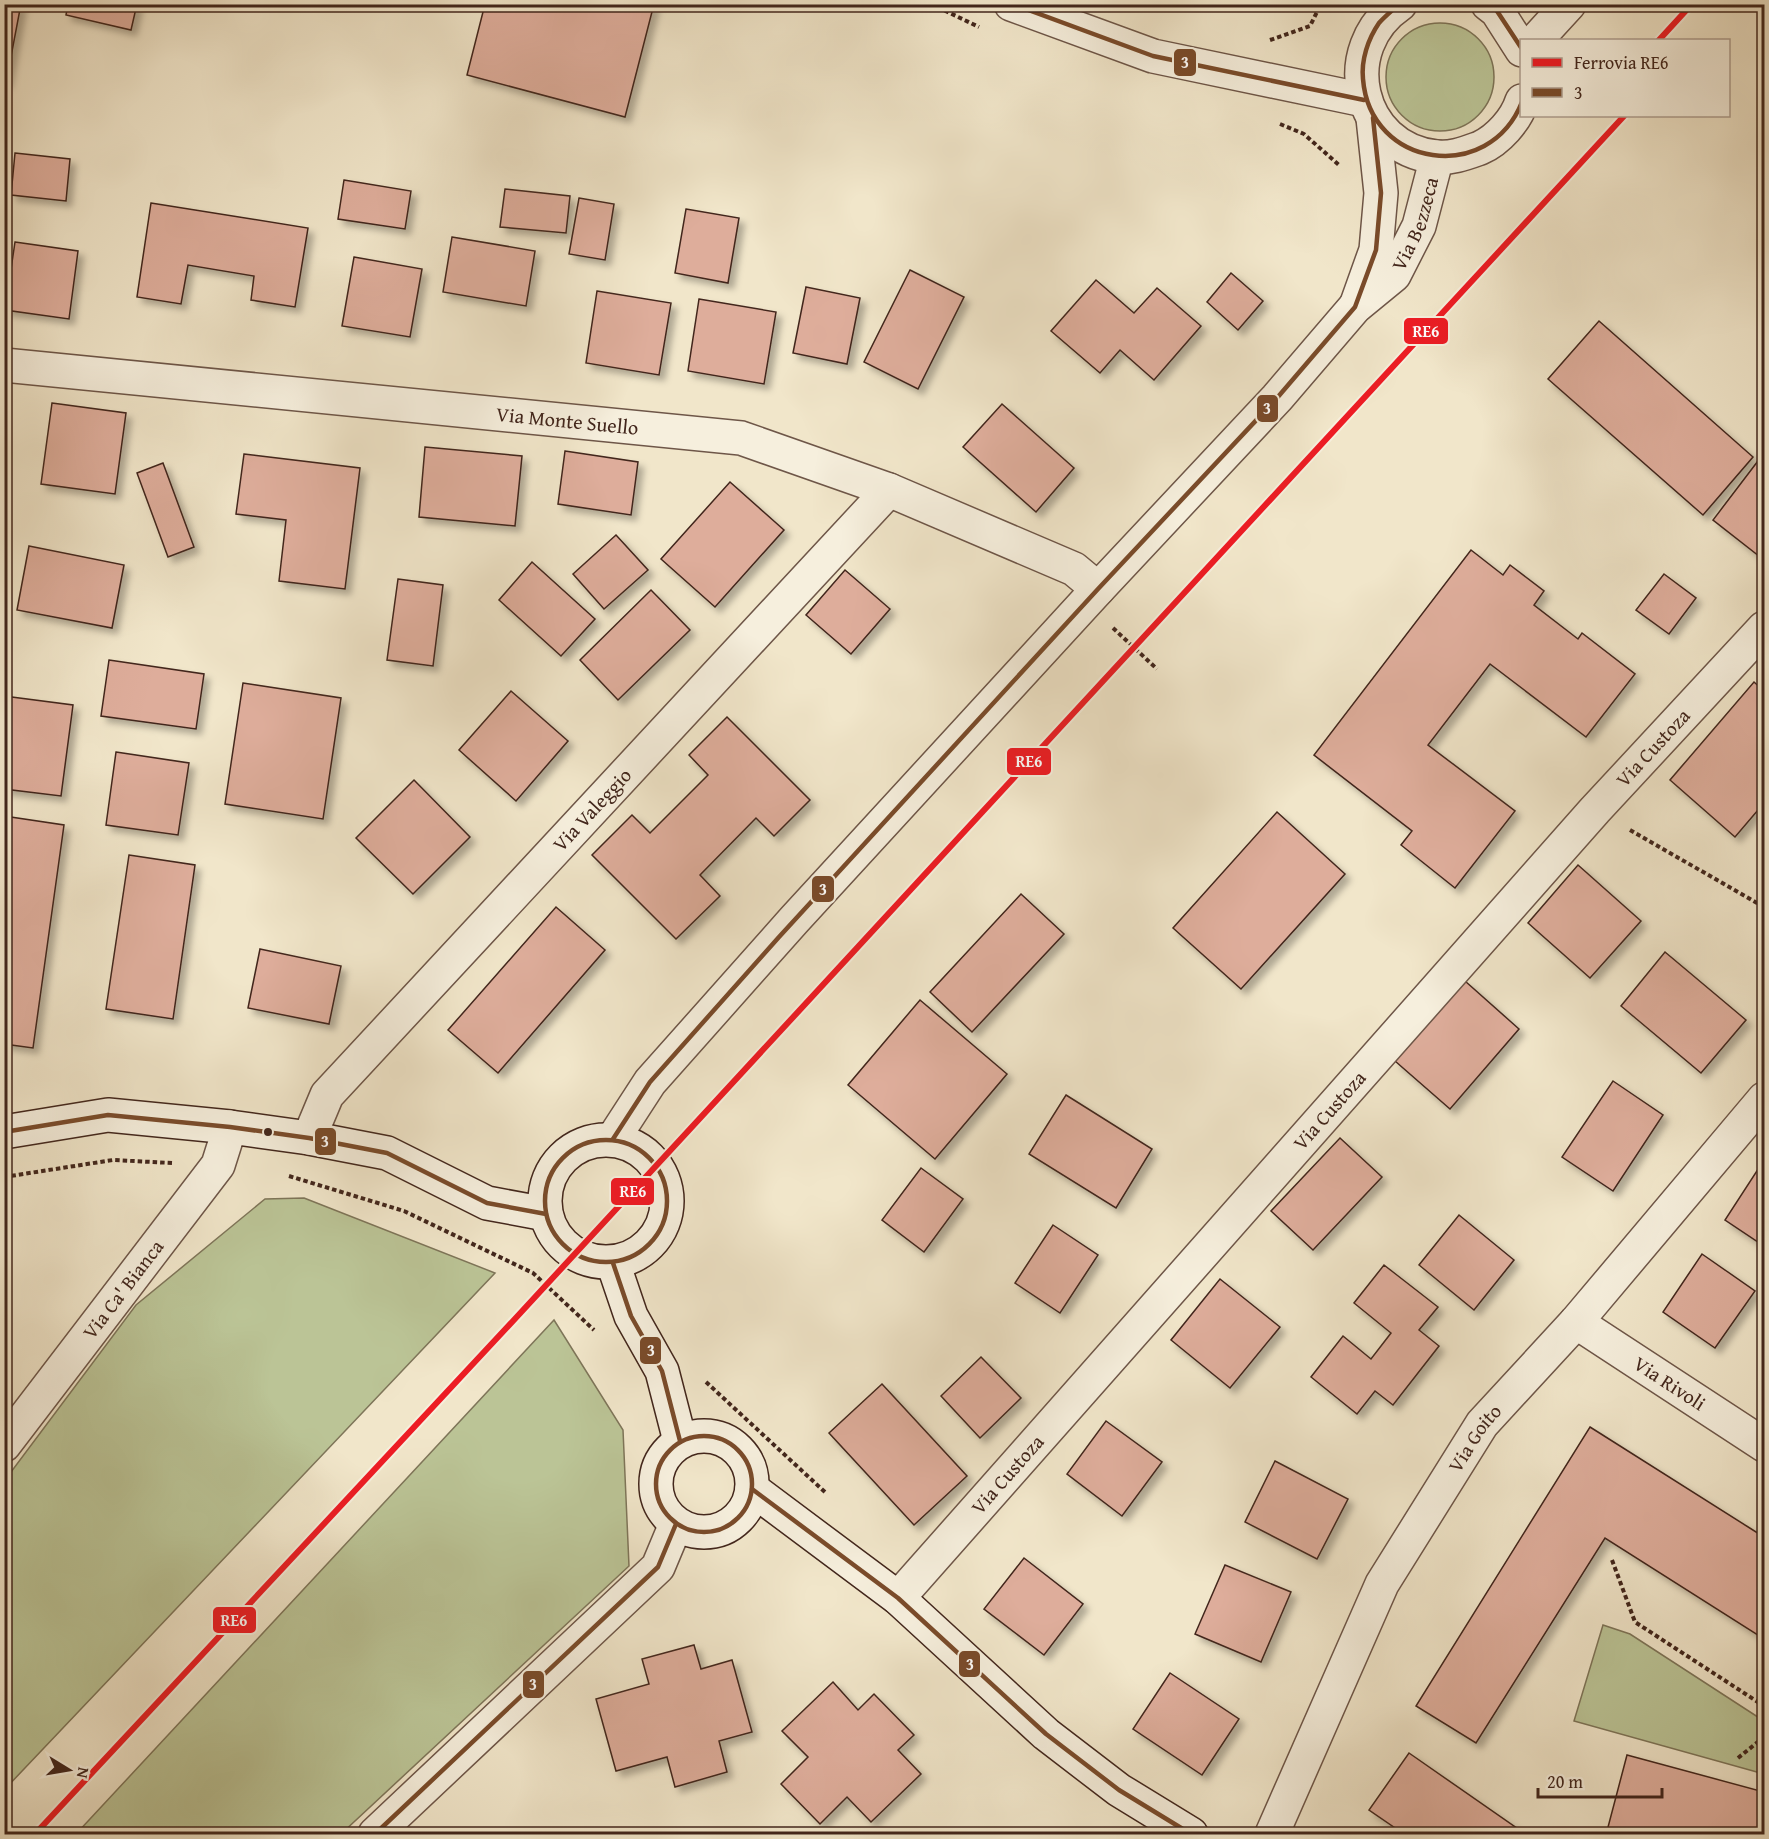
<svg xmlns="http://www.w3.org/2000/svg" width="1769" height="1839" viewBox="0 0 1769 1839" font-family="'Gentium Book Plus',serif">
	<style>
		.green { fill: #bbc496; stroke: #7e7559; stroke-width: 1.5 }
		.building { fill: #dead9b; stroke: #42261c; stroke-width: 1.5; filter: url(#shadow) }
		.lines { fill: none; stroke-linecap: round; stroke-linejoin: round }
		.street-casing { stroke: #6e5648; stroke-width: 36 }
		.secondary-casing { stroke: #42261c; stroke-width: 36 }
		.path { stroke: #42261c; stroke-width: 4; stroke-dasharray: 4.5 3; stroke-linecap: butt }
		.street { stroke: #f6efdd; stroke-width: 33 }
		.secondary { stroke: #f6efdd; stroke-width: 33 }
		.bus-1-casing { stroke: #f6efdd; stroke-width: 9 }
		.bus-1 { stroke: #7a4b2a; stroke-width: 4.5 }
		.rail-1-casing { stroke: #f6efdd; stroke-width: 10 }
		.rail-1 { stroke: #ed1c24; stroke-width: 6 }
		.bus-dot { fill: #42261c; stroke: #f6efdd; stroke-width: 2 }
		.labels { text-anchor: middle; stroke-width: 6; stroke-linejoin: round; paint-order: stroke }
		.street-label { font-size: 20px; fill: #42261c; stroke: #f6efdd }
		.line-badge { stroke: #f6efdd; stroke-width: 2 }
		.badge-label { font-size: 16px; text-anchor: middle; font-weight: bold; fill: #fff }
	</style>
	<defs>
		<filter id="shadow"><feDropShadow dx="5.5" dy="5.5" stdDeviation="3" flood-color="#0004"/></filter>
	</defs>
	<rect width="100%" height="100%" fill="#f1e6ca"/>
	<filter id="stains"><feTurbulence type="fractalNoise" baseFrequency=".00333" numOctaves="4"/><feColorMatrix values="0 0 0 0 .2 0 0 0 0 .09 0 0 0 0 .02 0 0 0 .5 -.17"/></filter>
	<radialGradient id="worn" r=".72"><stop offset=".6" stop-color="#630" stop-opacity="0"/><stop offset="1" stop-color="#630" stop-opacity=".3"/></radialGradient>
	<g class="green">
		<circle cx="1440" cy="77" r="54"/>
		<path d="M304,1198L495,1273L5,1789V1480L136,1305L265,1199Z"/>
		<path d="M554,1320L623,1430L629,1566L341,1834H76Z"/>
		<path d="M1603,1625L1630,1634L1764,1721V1774L1574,1721Z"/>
	</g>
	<g class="building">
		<path d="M4,4H21L6,83L4,82Z"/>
		<path d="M68,4H137L131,30L66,15Z"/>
		<path d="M485,4H654L625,117L467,75Z"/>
		<path d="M15,153L70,159L66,201L11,195Z"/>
		<path d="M344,180L411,191L405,229L338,219Z"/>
		<path d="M505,189L570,196L566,233L500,227Z"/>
		<path d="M579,198L614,204L605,260L569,254Z"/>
		<path d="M151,203L308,228L295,307L251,300L254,276L188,265L181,304L137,297Z"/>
		<path d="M686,209L739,218L728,283L675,273Z"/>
		<path d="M452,237L535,251L526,306L443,292Z"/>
		<path d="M15,242L78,251L69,319L5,310Z"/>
		<path d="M354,257L422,269L410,337L342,326Z"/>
		<path d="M910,270L964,297L918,389L864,362Z"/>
		<path d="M1231,273L1263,301L1238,330L1207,302Z"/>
		<path d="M1096,280L1134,313L1157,288L1201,326L1154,380L1120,350L1100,373L1051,331Z"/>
		<path d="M806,287L860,298L847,364L793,353Z"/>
		<path d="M597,291L671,303L659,375L586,363Z"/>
		<path d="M699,299L776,312L764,384L688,371Z"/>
		<path d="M1599,321L1753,457L1703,515L1548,379Z"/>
		<path d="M52,403L126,413L115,494L41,484Z"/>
		<path d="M1002,404L1074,468L1036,512L963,447Z"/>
		<path d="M425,447L522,456L515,526L419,517Z"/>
		<path d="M565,451L638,462L631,515L558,504Z"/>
		<path d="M244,454L360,468L345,589L279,581L286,520L236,514Z"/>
		<path d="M1761,457L1764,460V560L1713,520Z"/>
		<path d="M163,463L194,547L168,557L137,473Z"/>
		<path d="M730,482L784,530L715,607L661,559Z"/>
		<path d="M616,535L648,570L604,609L573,574Z"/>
		<path d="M29,546L124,565L112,628L17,610Z"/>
		<path d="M1471,550L1503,575L1510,565L1544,591L1534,605L1578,639L1582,633L1635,674L1586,737L1490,664L1428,745L1515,811L1455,888L1401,845L1412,831L1314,755Z"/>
		<path d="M532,562L595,619L561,656L499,600Z"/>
		<path d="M845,570L890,609L851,654L806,615Z"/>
		<path d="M1664,574L1696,598L1669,634L1636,610Z"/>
		<path d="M398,579L443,585L433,666L387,660Z"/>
		<path d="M651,590L690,630L618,700L580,660Z"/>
		<path d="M109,660L204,674L196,729L101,716Z"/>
		<path d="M1754,682L1764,691V803L1735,837L1670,780Z"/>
		<path d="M243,683L341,698L323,819L225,804Z"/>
		<path d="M511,691L568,741L516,801L459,750Z"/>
		<path d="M4,696L73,705L61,796L4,789Z"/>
		<path d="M727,717L810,800L774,836L756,818L700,875L720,896L676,939L592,855L632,815L650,833L708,775L689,755Z"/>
		<path d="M116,752L189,763L178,835L106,825Z"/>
		<path d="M414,780L470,837L413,894L356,838Z"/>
		<path d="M1277,812L1345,874L1241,989L1173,928Z"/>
		<path d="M4,816L64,825L33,1048L4,1044Z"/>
		<path d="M129,855L195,865L173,1019L106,1009Z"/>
		<path d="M1578,865L1641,921L1590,978L1528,923Z"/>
		<path d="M1021,894L1064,934L972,1032L930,992Z"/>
		<path d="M556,907L605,950L498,1073L448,1030Z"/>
		<path d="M260,949L341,966L329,1024L248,1008Z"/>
		<path d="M1665,952L1746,1020L1701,1073L1621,1006Z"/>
		<path d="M1465,981L1519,1029L1450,1109L1395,1061Z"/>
		<path d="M920,1000L1007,1074L935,1159L848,1085Z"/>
		<path d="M1613,1081L1663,1115L1613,1191L1562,1157Z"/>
		<path d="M1066,1095L1152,1149L1116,1208L1029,1154Z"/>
		<path d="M1340,1138L1382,1177L1313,1250L1271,1211Z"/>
		<path d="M1764,1160V1246L1725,1220Z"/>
		<path d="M921,1168L963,1199L924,1252L882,1220Z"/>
		<path d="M1459,1215L1514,1260L1474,1310L1419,1265Z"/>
		<path d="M1053,1225L1098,1255L1060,1313L1015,1283Z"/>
		<path d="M1702,1254L1755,1291L1715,1348L1663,1312Z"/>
		<path d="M1384,1265L1438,1307L1419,1330L1439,1346L1393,1405L1375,1391L1357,1414L1311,1377L1343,1336L1371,1359L1391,1333L1354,1303Z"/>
		<path d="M1220,1279L1280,1327L1230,1388L1171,1340Z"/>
		<path d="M981,1357L1021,1398L980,1438L941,1396Z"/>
		<path d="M882,1384L967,1476L914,1525L829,1433Z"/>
		<path d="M1106,1421L1162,1462L1122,1516L1067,1474Z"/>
		<path d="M1590,1427L1764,1537V1639L1605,1538L1476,1743L1416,1706Z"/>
		<path d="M1275,1461L1348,1499L1317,1559L1245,1522Z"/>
		<path d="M1024,1558L1083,1604L1044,1655L984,1609Z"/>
		<path d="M1225,1565L1291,1592L1261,1662L1195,1634Z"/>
		<path d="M694,1645L701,1669L732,1660L752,1732L719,1741L727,1772L675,1787L667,1757L616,1771L596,1699L649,1684L642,1659Z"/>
		<path d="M1170,1673L1239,1719L1202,1775L1133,1729Z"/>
		<path d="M833,1682L858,1710L874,1694L914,1735L898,1750L921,1774L871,1822L847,1797L820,1824L781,1784L808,1757L782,1731Z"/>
		<path d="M1409,1753L1521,1831L1519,1834H1404L1369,1810Z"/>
		<path d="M1627,1755L1764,1792V1834H1620L1607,1831Z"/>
	</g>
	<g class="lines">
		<g class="street-casing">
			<g id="street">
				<path d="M1011,4L1153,56L1364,100"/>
				<path d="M1400,4C1335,48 1357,148 1436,157C1451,159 1466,153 1480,148C1498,140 1516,120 1522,101"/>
				<path d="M1488,4L1497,11L1522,50"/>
				<path d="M1536,40L1569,4"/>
				<path d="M1356,306L1376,250L1381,193L1373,118"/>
				<path id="s1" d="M4,365L741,438L889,490L1074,569L1098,589"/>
				<path id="s2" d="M309,1138L327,1095L889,490"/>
				<path id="s3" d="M613,1139L650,1082L794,920L1098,589L1277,398L1355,307L1394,275L1419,226L1437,157"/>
				<path id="s4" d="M1576,1322L1764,1445"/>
				<path id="s5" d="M4,1445L218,1165L230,1127"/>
				<path id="s6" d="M898,1598L1595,810L1764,628"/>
				<path d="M375,1834L658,1567L676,1524"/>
				<path id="s7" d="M1272,1834L1382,1584L1482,1424L1576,1322L1764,1099"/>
			</g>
		</g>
		<g class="secondary-casing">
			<g id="secondary">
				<path d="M4,1132L108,1115L230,1127L309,1138L387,1153L487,1203L546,1214"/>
				<circle cx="606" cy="1201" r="61"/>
				<path d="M613,1263L631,1316L662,1371L680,1441"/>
				<circle cx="704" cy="1484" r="48"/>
				<path d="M752,1489L898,1598L1046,1734L1119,1790L1191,1834"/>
			</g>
		</g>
		<g class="path">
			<path d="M931,4L979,27"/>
			<path d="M1270,40L1310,26L1321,4"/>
			<path d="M1280,124L1304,134L1340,166"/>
			<path d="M1113,628L1157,669"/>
			<path d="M1630,830L1764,907"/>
			<path d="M289,1176L404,1211L533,1273L594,1330"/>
			<path d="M4,1177L113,1160L172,1163"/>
			<path d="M706,1382L826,1493"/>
			<path d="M1612,1560L1635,1622L1764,1706"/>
			<path d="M1738,1758L1764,1737"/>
		</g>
		<use href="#street" class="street"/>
		<use href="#secondary" class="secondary"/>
		<g class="bus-1-casing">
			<g id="bus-1">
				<path d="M1012,4L1153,56L1364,100"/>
				<path d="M1399,4C1393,10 1385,16 1379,23C1368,39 1361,60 1363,79C1370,168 1489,185 1522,102"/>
				<path d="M1489,4L1497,11L1522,49"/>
				<path d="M4,1132L108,1115L230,1127L309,1138L387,1153L487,1203L546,1214"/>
				<path d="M613,1139L650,1082L779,937L1098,589L1277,398L1355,307L1376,250L1381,193L1373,118"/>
				<circle cx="606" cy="1201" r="61"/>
				<path d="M613,1263L631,1316L662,1371L680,1441"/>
				<circle cx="704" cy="1484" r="48"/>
				<path d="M752,1489L898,1598L1046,1734L1119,1790L1191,1834"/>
				<path d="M375,1834L658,1567L676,1524"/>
			</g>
		</g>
		<use href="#bus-1" class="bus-1"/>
		<g class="rail-1-casing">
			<g id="rail-1">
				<path d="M1659,40L1692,4"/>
				<path d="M35,1834L513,1321L1624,116"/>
			</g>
		</g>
		<use href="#rail-1" class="rail-1"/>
	</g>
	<circle class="bus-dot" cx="268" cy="1132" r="5"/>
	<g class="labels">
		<g class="street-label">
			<text dy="7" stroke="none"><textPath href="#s3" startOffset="1222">Via Bezzeca</textPath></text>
			<text dy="7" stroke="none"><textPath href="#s1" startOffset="566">Via Monte Suello</textPath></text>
			<text dy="7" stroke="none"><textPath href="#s6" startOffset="1137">Via Custoza</textPath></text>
			<text dy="7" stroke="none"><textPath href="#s2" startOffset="436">Via Valeggio</textPath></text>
			<text dy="7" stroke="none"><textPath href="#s6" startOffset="651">Via Custoza</textPath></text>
			<text dy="7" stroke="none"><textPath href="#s5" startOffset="196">Via Ca' Bianca</textPath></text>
			<text dy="7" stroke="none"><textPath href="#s4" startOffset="112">Via Rivoli</textPath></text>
			<text dy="7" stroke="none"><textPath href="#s7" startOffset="446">Via Goito</textPath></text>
			<text dy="7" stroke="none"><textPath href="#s6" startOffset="165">Via Custoza</textPath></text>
		</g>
	</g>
	<g class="line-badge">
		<rect x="1173" y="48" width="24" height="29" rx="6" fill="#7a4b2a"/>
		<rect x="1403" y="317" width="46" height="28" rx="6" fill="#ed1c24"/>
		<rect x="1256" y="394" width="23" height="29" rx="6" fill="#7a4b2a"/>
		<rect x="1006" y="747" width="46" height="29" rx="6" fill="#ed1c24"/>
		<rect x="811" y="875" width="24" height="28" rx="6" fill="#7a4b2a"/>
		<rect x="314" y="1127" width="23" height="29" rx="6" fill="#7a4b2a"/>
		<rect x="610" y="1177" width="45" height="29" rx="6" fill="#ed1c24"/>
		<rect x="639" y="1336" width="23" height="29" rx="6" fill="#7a4b2a"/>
		<rect x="212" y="1606" width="45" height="28" rx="6" fill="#ed1c24"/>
		<rect x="958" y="1650" width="23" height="28" rx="6" fill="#7a4b2a"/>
		<rect x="522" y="1670" width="23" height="29" rx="6" fill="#7a4b2a"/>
	</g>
	<g class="badge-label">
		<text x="1185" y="68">3</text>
		<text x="1426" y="337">RE6</text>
		<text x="1267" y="414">3</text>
		<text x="1029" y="767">RE6</text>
		<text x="823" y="895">3</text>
		<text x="325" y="1147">3</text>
		<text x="633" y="1197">RE6</text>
		<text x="651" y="1356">3</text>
		<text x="234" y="1626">RE6</text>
		<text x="970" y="1670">3</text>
		<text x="533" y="1690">3</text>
	</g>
	<rect width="1769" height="1839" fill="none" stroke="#f1e6ca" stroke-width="24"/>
	<rect x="6" y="6" width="1757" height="1827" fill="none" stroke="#42261c" stroke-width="3"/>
	<rect x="12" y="12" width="1745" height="1815" fill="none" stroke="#42261c" stroke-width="1.5"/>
	<rect x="1520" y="39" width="210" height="78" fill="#f6efdd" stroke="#ae9f90" stroke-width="1.5"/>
	<rect x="1532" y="58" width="30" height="9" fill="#ed1c24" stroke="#ae9f90" stroke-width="1.5"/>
	<text x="1574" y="69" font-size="18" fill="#42261c">Ferrovia RE6</text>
	<rect x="1532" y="88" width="30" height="9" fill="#7a4b2a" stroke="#ae9f90" stroke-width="1.5"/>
	<text x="1574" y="99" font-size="18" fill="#42261c">3</text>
	<g transform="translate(69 1770) rotate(101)" stroke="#f6efdd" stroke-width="4.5" paint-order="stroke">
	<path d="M0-4.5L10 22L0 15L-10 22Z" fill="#42261c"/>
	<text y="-9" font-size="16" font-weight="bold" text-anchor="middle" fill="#42261c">N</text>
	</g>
	<path d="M1538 1788v9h124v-9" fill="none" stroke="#42261c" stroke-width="3"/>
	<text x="1547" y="1788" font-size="18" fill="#42261c" stroke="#f6efdd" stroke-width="4.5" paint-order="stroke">20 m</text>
	<rect width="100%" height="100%" filter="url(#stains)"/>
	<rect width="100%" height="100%" fill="url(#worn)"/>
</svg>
